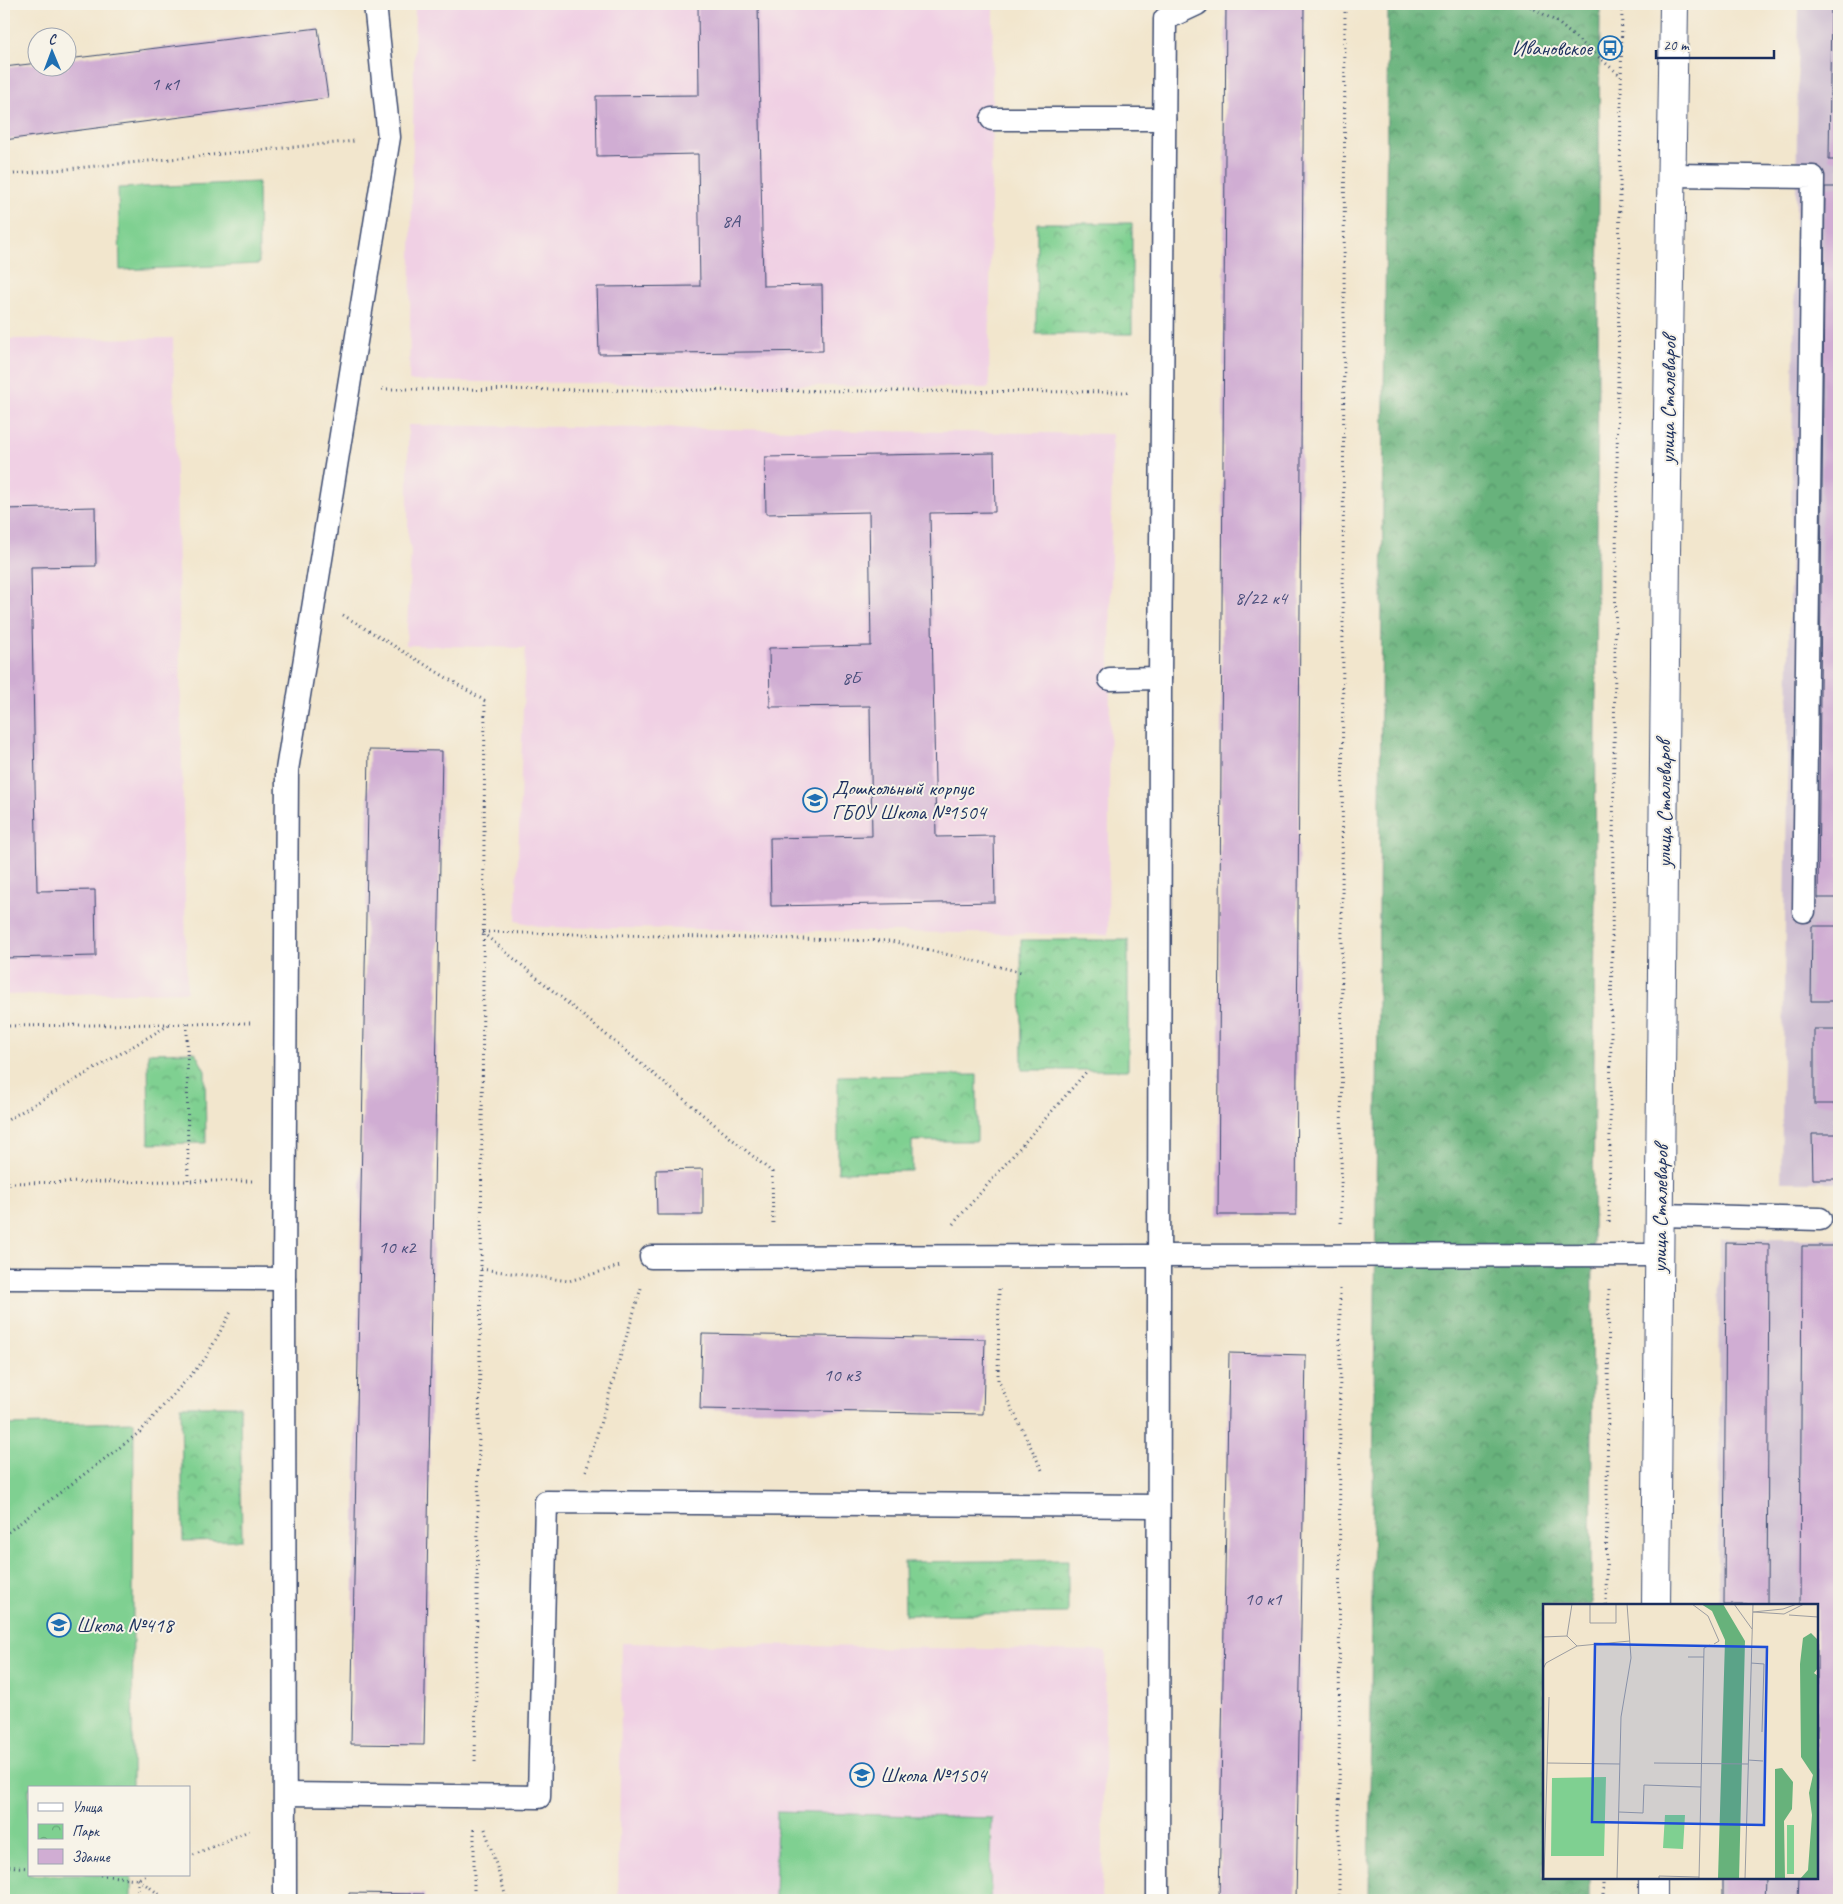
<svg xmlns="http://www.w3.org/2000/svg" width="1843" height="1904" viewBox="0 0 1843 1904" font-family="Caveat,sans-serif">
	<style>
		.built { fill: #f0d0e4 }
		.industrial { fill: #cebed1 }
		.green { fill: #7fd091; stroke: #4d8078 }
		.forest { fill: url(#forest-crowns); stroke: #41706c }
		.park { fill: url(#park-crowns); stroke: #4d8078 }
		.building { fill: #d0add3 }
		.lines { fill: none; stroke-linecap: round; stroke-linejoin: round }
		.lane-casing { stroke: #3b4a6f; stroke-width: 25 }
		.secondary-casing { stroke: #3b4a6f; stroke-width: 30 }
		.path { stroke: #3b4a6f; stroke-width: 3; stroke-dasharray: 1 4; stroke-linecap: butt }
		.lane { stroke: #fff; stroke-width: 22 }
		.secondary { stroke: #fff; stroke-width: 28 }
		.labels { text-anchor: middle; stroke-width: 4; stroke-linejoin: round; paint-order: stroke }
		.number-label { font-size: 19px; fill: #484e7b }
		.poi-label { font-size: 21px; fill: #1b2f5e; stroke: #f7f3e8; text-anchor: start }
		.street-label { font-size: 21px; fill: #1b2f5e; stroke: #f7f3e8 }
		.inset-road { fill: none; stroke: #9c9da1; stroke-width: 1 }
		.view { fill: #1d4ed8; fill-opacity: 0.15; stroke: #1d4ed8; stroke-width: 2.5 }
		.inset-edge { fill: none; stroke: #1b2f5e; stroke-width: 2.5 }
	</style>
	<defs>
		<pattern id="forest-crowns" width="20" height="18" patternUnits="userSpaceOnUse" patternTransform="scale(1.25)"><rect width="20" height="18" fill="#67b27b"/><path d="M2 6a3 3 0 1 1 6 0M12 15a3 3 0 1 1 6 0" fill="none" stroke="#549168"/></pattern>
		<pattern id="park-crowns" width="20" height="18" patternUnits="userSpaceOnUse" patternTransform="scale(1.25)"><rect width="20" height="18" fill="#7fd091"/><path d="M2 6a3 3 0 1 1 6 0M12 15a3 3 0 1 1 6 0" fill="none" stroke="#67a97a"/></pattern>
	</defs>
	<rect width="100%" height="100%" fill="#f7f3e8"/>
	<filter id="ink" filterUnits="userSpaceOnUse"><feTurbulence type="fractalNoise" baseFrequency=".02" numOctaves="2"/><feDisplacementMap in="SourceGraphic" scale="10" xChannelSelector="R" yChannelSelector="G"/><feConvolveMatrix kernelMatrix="1 2 1 2 8 2 1 2 1" color-interpolation-filters="sRGB"/></filter>
	<filter id="wash" filterUnits="userSpaceOnUse"><feTurbulence type="fractalNoise" baseFrequency=".0096" numOctaves="4" result="noise"/><feDisplacementMap in="SourceGraphic" scale="20" xChannelSelector="R" yChannelSelector="G"/><feGaussianBlur stdDeviation="1.12" result="paint"/><feColorMatrix in="noise" values="0 0 0 0 0 0 0 0 0 0 0 0 0 0 0 0 0 1.4 0 .05"/><feComposite in="paint" operator="in"/></filter>
	<g filter="url(#wash)">
		<rect width="100%" height="100%" fill="#f2e6cd"/>
		<g class="built">
			<path d="M415,4H993L989,388L409,381Z"/>
			<path d="M173,338L187,992L4,995V339Z"/>
			<path d="M408,425L1112,434L1108,935L543,927L516,921L525,648L406,645L411,552L408,534Z"/>
			<path d="M622,1643L1106,1651L1102,1900H618Z"/>
		</g>
		<g class="industrial">
			<path d="M1799,4H1839V1182H1781Z"/>
			<path d="M1720,1239H1839V1900H1717V1878H1817V1605H1718Z"/>
		</g>
		<g class="green">
			<path d="M258,182L259,264L120,270L118,188Z"/>
			<path d="M134,1422L132,1788H29V1875H131V1900H4V1425Z"/>
			<path d="M777,1812L992,1818L990,1900H775Z"/>
		</g>
		<path class="forest" d="M1388,4H1600L1591,1605H1544V1878H1589V1900H1369Z"/>
		<g class="park">
			<path d="M1037,223H1132V334H1036Z"/>
			<path d="M1021,940H1128V1070H1022Z"/>
			<path d="M195,1052L205,1071L206,1143L149,1144L148,1053Z"/>
			<path d="M977,1075V1141H912V1171L838,1172V1076Z"/>
			<path d="M181,1406H240L242,1540L183,1541Z"/>
			<path d="M1068,1560V1613L905,1615L904,1562Z"/>
		</g>
		<g id="blocks">
			<g class="building">
				<path d="M698,4H758L763,286L822,285L823,351L599,354L597,287L700,286L698,154L597,156L596,96L699,95Z"/>
				<path d="M1226,4H1304L1296,1215H1218Z"/>
				<path d="M1831,4H1839V160H1829Z"/>
				<path d="M318,28L328,98L4,140V67L38,63V68H68V59Z"/>
				<path d="M1825,187H1839V898H1818Z"/>
				<path d="M994,453L995,512L930,513L936,837L994,836L995,902L771,906L770,838L872,836L870,706L770,707L769,648L871,646L869,512L766,514L765,457Z"/>
				<path d="M95,507L96,566L31,567L37,891L95,890L96,956L4,958V509Z"/>
				<path d="M369,750L442,751L424,1745L351,1744Z"/>
				<path d="M1812,926H1839V1001H1811Z"/>
				<rect x="1814" y="1029" width="25" height="75"/>
				<path d="M1812,1134H1839V1179H1813Z"/>
				<path d="M703,1169V1215H657L656,1170Z"/>
				<path d="M1726,1243L1769,1244L1767,1605H1724Z"/>
				<path d="M1802,1246H1839V1900H1798L1799,1878H1817V1605H1800Z"/>
				<path d="M702,1334L985,1339L983,1414L700,1409Z"/>
				<path d="M1229,1353L1306,1355L1296,1900H1219Z"/>
				<path d="M1723,1878H1766L1765,1900H1723Z"/>
				<path d="M349,1893L424,1894V1900H349Z"/>
			</g>
		</g>
	</g>
	<g filter="url(#ink)">
		<use href="#blocks" fill-opacity="0" stroke="#3b4a6f" stroke-width="1"/>
		<g class="lines">
			<g class="lane-casing">
				<g id="lane">
					<path d="M992,119H1164"/>
					<path d="M1672,175L1813,177L1804,911"/>
					<path d="M1110,679L1160,678"/>
					<path d="M1661,1215L1820,1219"/>
					<path d="M651,1257L1659,1255"/>
					<path d="M4,1278L284,1279"/>
					<path d="M286,1794L539,1797L546,1502L1158,1506"/>
					<path d="M285,1900L284,1279L287,770L389,137L375,4"/>
					<path d="M1158,1900L1160,678L1165,19L1197,4"/>
				</g>
			</g>
			<g class="secondary-casing">
				<g id="secondary">
					<path d="M1656,1605L1666,551L1674,4"/>
					<path d="M1653,1900V1878"/>
				</g>
			</g>
			<g class="path">
				<path d="M1526,4L1557,22L1621,76"/>
				<path d="M4,175L356,141"/>
				<path d="M382,389L1130,392"/>
				<path d="M343,615L485,701L481,1269L475,1764"/>
				<path d="M483,932L891,941L1021,972"/>
				<path d="M483,933L772,1172L773,1226"/>
				<path d="M187,1024L188,1181H252"/>
				<path d="M4,1026L253,1023"/>
				<path d="M4,1122L169,1025"/>
				<path d="M4,1183L188,1181"/>
				<path d="M1609,1222L1622,4"/>
				<path d="M1341,1223L1345,4"/>
				<path d="M953,1224L1088,1070"/>
				<path d="M481,1269L569,1281L620,1266"/>
				<path d="M999,1289L998,1380L1043,1472"/>
				<path d="M586,1471L641,1288"/>
				<path d="M4,1535L140,1432L205,1359L232,1310"/>
				<path d="M1606,1605L1609,1286"/>
				<path d="M485,1829L507,1900"/>
				<path d="M189,1857L253,1829"/>
				<path d="M4,1866L29,1868"/>
				<path d="M100,1875L138,1879L147,1875"/>
				<path d="M138,1879L167,1900"/>
				<path d="M138,1900V1880"/>
				<path d="M474,1900V1828"/>
				<path d="M1339,1900L1340,1287"/>
				<path d="M1603,1900V1878"/>
			</g>
			<use href="#lane" class="lane"/>
			<use href="#secondary" class="secondary"/>
		</g>
	</g>
	<defs>
		<g id="bus-ring" transform="scale(1.25)"><circle r="9.5" fill="#f7f3e8" stroke="#1f6fb2" stroke-width="1.5"/><path d="M-5-6H5V4H4V6H2V4H-2V6H-4V4H-5ZM-3.5-4V0h7V-4ZM-3.5 1.2v1.5H-2V1.2ZM2 1.2v1.5H3.5V1.2Z" fill="#1f6fb2"/></g>
		<g id="school-ring" transform="scale(1.25)"><circle r="9.5" fill="#f7f3e8" stroke="#1f6fb2" stroke-width="1.5"/><path d="M0-5L7-2L0 1L-7-2ZM-4 1L0 2.5L4 1V4Q0 6-4 4Z" fill="#1f6fb2"/></g>
	</defs>
	<g fill-rule="evenodd">
		<use href="#bus-ring" x="1610" y="48"/>
		<use href="#school-ring" x="815" y="800"/>
		<use href="#school-ring" x="59" y="1625"/>
		<use href="#school-ring" x="862" y="1775"/>
	</g>
	<g class="labels">
		<g class="number-label">
			<text x="165" y="90">1 к1</text>
			<text x="731" y="227">8А</text>
			<text x="1261" y="604">8/22 к4</text>
			<text x="851" y="684">8Б</text>
			<text x="397" y="1253">10 к2</text>
			<text x="842" y="1381">10 к3</text>
			<text x="1263" y="1605">10 к1</text>
		</g>
		<g class="poi-label">
			<text x="1592" y="55" text-anchor="end">Ивановское</text>
			<text x="832" y="795">Дошкольный корпус<tspan x="832" dy="24">ГБОУ Школа №1504</tspan></text>
			<text x="76" y="1632">Школа №418</text>
			<text x="880" y="1782">Школа №1504</text>
		</g>
		<g class="street-label">
			<text transform="translate(1668 400) rotate(-89)" y="7">улица Сталеваров</text>
			<text transform="translate(1664 804) rotate(-90)" y="7">улица Сталеваров</text>
			<text transform="translate(1660 1209) rotate(-89)" y="7">улица Сталеваров</text>
		</g>
	</g>
	<g transform="translate(1543 1604)">
		<rect width="275" height="275" fill="#f2e6cd"/>
		<path d="M63,173L61,252H8L9,174ZM122,211H142L140,245L120,244Z" fill="#7fd091"/>
		<path d="M158,0H180L202,37L196,275H175L182,36L169,7ZM268,29L275,36V64L271,69L275,72V271L274,275H257L265,266L269,211L266,189L270,171L258,153L257,60L260,34ZM239,164L250,178L249,205L241,217L242,275H232V165Z" fill="#67b27b"/>
		<path d="M244,221H251V270H244Z" fill="#7fd091"/>
		<path class="inset-road" d="M47,0V19H73V0M149,0L165,12L176,37L171,40M191,0L209,25M210,8L241,10L261,0M210,8L240,5L254,0M246,11L275,13M24,32L29,0M0,33L24,32L34,42M145,53H161M208,59L221,60L219,128M0,65L3,59L34,42L87,37M205,156L220,157M4,159L77,160M111,159L205,160M76,208L100,209L101,181L158,183M1,275L6,93M74,275L78,113L88,54L84,0M116,275V272L156,273M156,275L161,44L167,41M202,275L210,0"/>
		<path class="view" d="M52,40L224,43L221,221L49,218Z"/>
		<rect width="275" height="275" class="inset-edge"/>
	</g>
	<rect width="1843" height="1904" fill="none" stroke="#f7f3e8" stroke-width="20"/>
	<rect x="28" y="1786" width="162" height="90" fill="#f7f3e8" stroke="#9fa5b1"/>
	<rect x="38" y="1803" width="25" height="8" fill="#ffffff" stroke="#9fa5b1"/>
	<text x="72" y="1812" font-size="15" fill="#1b2f5e">Улица</text>
	<rect x="38" y="1824" width="25" height="15" fill="url(#park-crowns)" stroke="#9fa5b1"/>
	<text x="72" y="1836" font-size="15" fill="#1b2f5e">Парк</text>
	<rect x="38" y="1849" width="25" height="15" fill="#d0add3" stroke="#9fa5b1"/>
	<text x="72" y="1862" font-size="15" fill="#1b2f5e">Здание</text>
	<g transform="translate(52 52) rotate(359)"><circle r="24" fill="#f7f3e8" stroke="#9fa5b1"/>
	<path d="M0-4L9 19L0 12L-9 19Z" fill="#1f6fb2"/>
	<text y="-8" font-size="14" font-weight="bold" text-anchor="middle" fill="#1b2f5e">С</text>
	</g>
	<path d="M1656 50v8h118v-8" fill="none" stroke="#1b2f5e" stroke-width="2.5"/>
	<text x="1663" y="50" font-size="15" fill="#1b2f5e" stroke="#f7f3e8" stroke-width="4" paint-order="stroke">20 m</text>
</svg>
